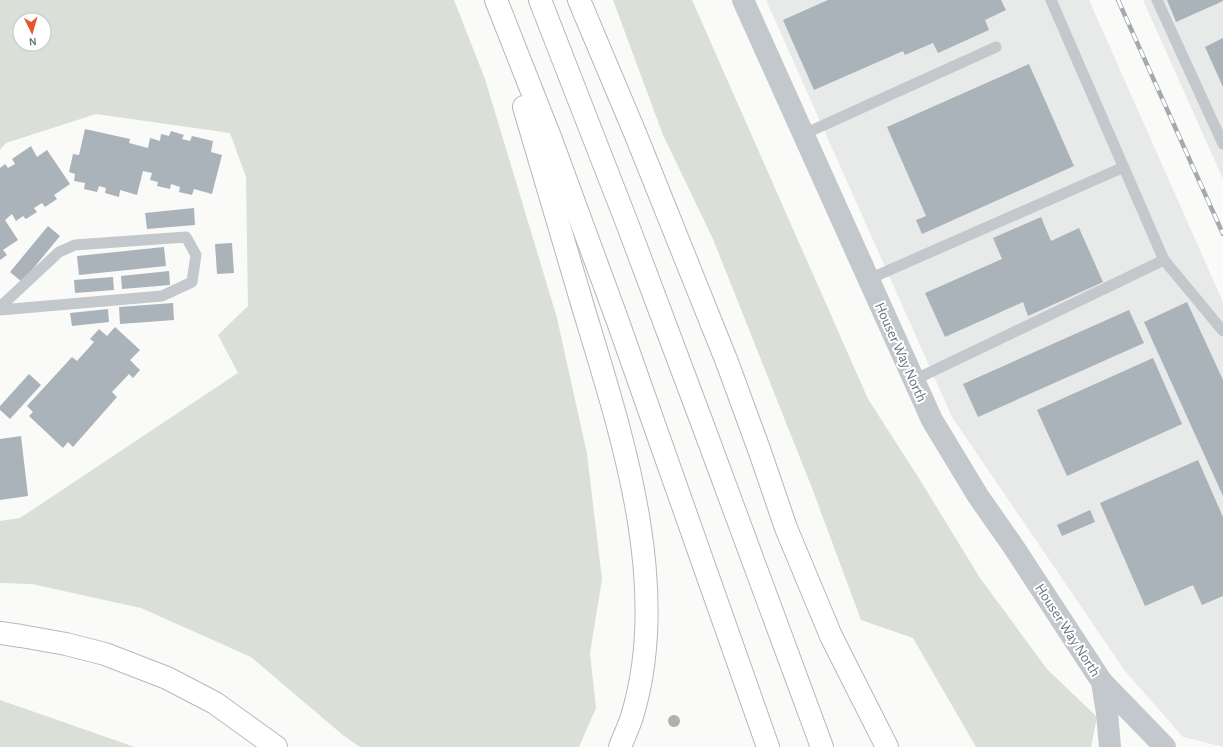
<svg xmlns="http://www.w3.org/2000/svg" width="1223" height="747" viewBox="0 0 1223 747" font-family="'Alegreya Sans',sans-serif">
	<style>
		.built { fill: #e8e9e9 }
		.green { fill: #dadfd7; fill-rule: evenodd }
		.building { fill: #aab3b9 }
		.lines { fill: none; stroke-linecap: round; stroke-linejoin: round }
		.primary-casing { stroke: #b5babe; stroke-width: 24 }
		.motorway-casing { stroke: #b4b9bd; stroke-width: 24 }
		.service { stroke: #c3c8cc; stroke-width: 11 }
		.minor { stroke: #c3c8cc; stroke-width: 22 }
		.tertiary { stroke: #c3c8cc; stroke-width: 22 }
		.primary { stroke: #fff; stroke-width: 22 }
		.motorway { stroke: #fff; stroke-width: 22 }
		.rail-casing { stroke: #a2aab0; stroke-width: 4.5 }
		.rail { stroke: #fff; stroke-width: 3; stroke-dasharray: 9; stroke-linecap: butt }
		.tree { fill: #aab4a7 }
		.labels { text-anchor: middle; stroke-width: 4; stroke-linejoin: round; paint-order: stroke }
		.street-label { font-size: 15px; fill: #657683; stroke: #fff }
	</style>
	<rect width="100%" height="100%" fill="#fafaf8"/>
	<g class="built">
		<path d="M766,0H1089L1223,302V747L1183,737L1125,671L952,417Z"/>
		<path d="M1143,0H1223V179Z"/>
	</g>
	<g class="green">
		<path d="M0,0H454L485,79L557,318L587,454L602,579L590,653L596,708L579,747H360L344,736L251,657L141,608L32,584L0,583V521L20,518L238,373L218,335L248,306L246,177L230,133L96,114L6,143L0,150ZM20,20H44V44H20Z"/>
		<path d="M613,0H692L868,399L920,480L980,578L1047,669L1097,717L1091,747H976L913,638L861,620L812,488L713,239L663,135Z"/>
		<path d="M0,700L129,745L135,747H0Z"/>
	</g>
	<g class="building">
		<path d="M828,0H1001L1006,10L985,20L989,30L938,53L933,43L905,55L903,51L814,90L783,20Z"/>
		<path d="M1167,0H1223V1L1176,22Z"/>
		<path d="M1223,38V87L1205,47Z"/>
		<path d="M1029,64L1074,166L922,234L916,220L926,216L887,127Z"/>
		<path d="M85,129L130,139L129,143L148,148L150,138L160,141L161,134L169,136L171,131L184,135L182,139L190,141L192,136L213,141L211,152L222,155L212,194L194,189L192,195L179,192L180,187L171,184L170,189L157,186L158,182L150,180L152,173L143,171L137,195L120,190L119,197L105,193L106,188L99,186L97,192L84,189L85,183L74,181L75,174L69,172L73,154L79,155Z"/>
		<path d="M31,146L37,157L47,150L70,184L54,195L57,199L45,207L42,203L34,208L37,212L26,219L23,216L16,221L12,214L5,220L18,240L3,250L7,255L0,260V168L5,164L8,168L15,164L12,159Z"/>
		<path d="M194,208L195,225L147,229L145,213Z"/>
		<path d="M1041,217L1051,241L1079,228L1103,282L1028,316L1023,302L945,337L925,293L1002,259L993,238Z"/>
		<path d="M48,226L60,236L22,282L10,272Z"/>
		<path d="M232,243L234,273L217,274L215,244Z"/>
		<path d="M164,247L166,266L79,275L77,256Z"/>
		<path d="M169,271L170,285L122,289L121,276Z"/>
		<path d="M113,277L114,290L75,293L74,280Z"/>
		<path d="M1187,302L1223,380V496L1144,322Z"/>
		<path d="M173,303L174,320L120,324L119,307Z"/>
		<path d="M108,309L109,322L72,326L70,313Z"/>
		<path d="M1129,310L1144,343L978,417L963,384Z"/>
		<path d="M115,327L140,350L130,360L140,370L133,378L129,374L112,392L117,397L73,447L68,442L63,448L29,416L33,412L27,406L72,357L77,361L94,342L90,339L99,329L107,336Z"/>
		<path d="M1153,358L1182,424L1067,476L1037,410Z"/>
		<path d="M29,374L41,385L10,419L0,410V406Z"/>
		<path d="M21,436L28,496L0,500V439Z"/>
		<path d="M1198,460L1223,517V596L1202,605L1193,585L1145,606L1100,503Z"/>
		<path d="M1090,510L1095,522L1062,536L1057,525Z"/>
	</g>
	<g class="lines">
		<g class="primary-casing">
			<path id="primary" d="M0,633L21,636L66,644L105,654L167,678L215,703L276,747"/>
		</g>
		<g class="motorway-casing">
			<g id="motorway">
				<path d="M496,0L550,137L617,319L768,747"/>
				<path d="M540,0L627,223L704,428L822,747"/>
				<path d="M579,0L635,133L727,362L760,452L786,528L831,636L887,747"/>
				<path d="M524,107C544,175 564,243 584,310C622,435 671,584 633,713C630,725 624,736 620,747"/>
			</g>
		</g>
		<g class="service">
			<path d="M1051,0L1164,260L1223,331"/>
			<path d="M1157,0L1223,144"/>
			<path d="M804,134L996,47"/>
			<path d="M869,279L1124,167"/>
			<path d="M0,307L59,252L75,245L186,237L196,255L192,282L162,296L0,310"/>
			<path d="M914,380L1164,260"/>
		</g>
		<g class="minor">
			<path d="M1102,682L1165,747"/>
			<path d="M1102,682L1107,713L1110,747"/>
		</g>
		<path class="tertiary" d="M743,0L932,420L978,496L1013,546L1102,682"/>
		<use href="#primary" class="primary"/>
		<use href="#motorway" class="motorway"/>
		<g class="rail-casing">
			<path id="rail" d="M1118,0L1223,234"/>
		</g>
		<use href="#rail" class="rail"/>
	</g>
	<circle class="tree" cx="674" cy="721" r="6"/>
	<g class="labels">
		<g class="street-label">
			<text transform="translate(901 352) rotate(66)" y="5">Houser Way North</text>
			<text transform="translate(1068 630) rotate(57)" y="5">Houser Way North</text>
		</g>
	</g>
	<g transform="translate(32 32) rotate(175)"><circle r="19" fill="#ffffff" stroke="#c1c8cd"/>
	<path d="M0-3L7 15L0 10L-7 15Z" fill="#e4572e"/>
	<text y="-6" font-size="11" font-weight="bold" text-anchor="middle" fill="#657683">N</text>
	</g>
</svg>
